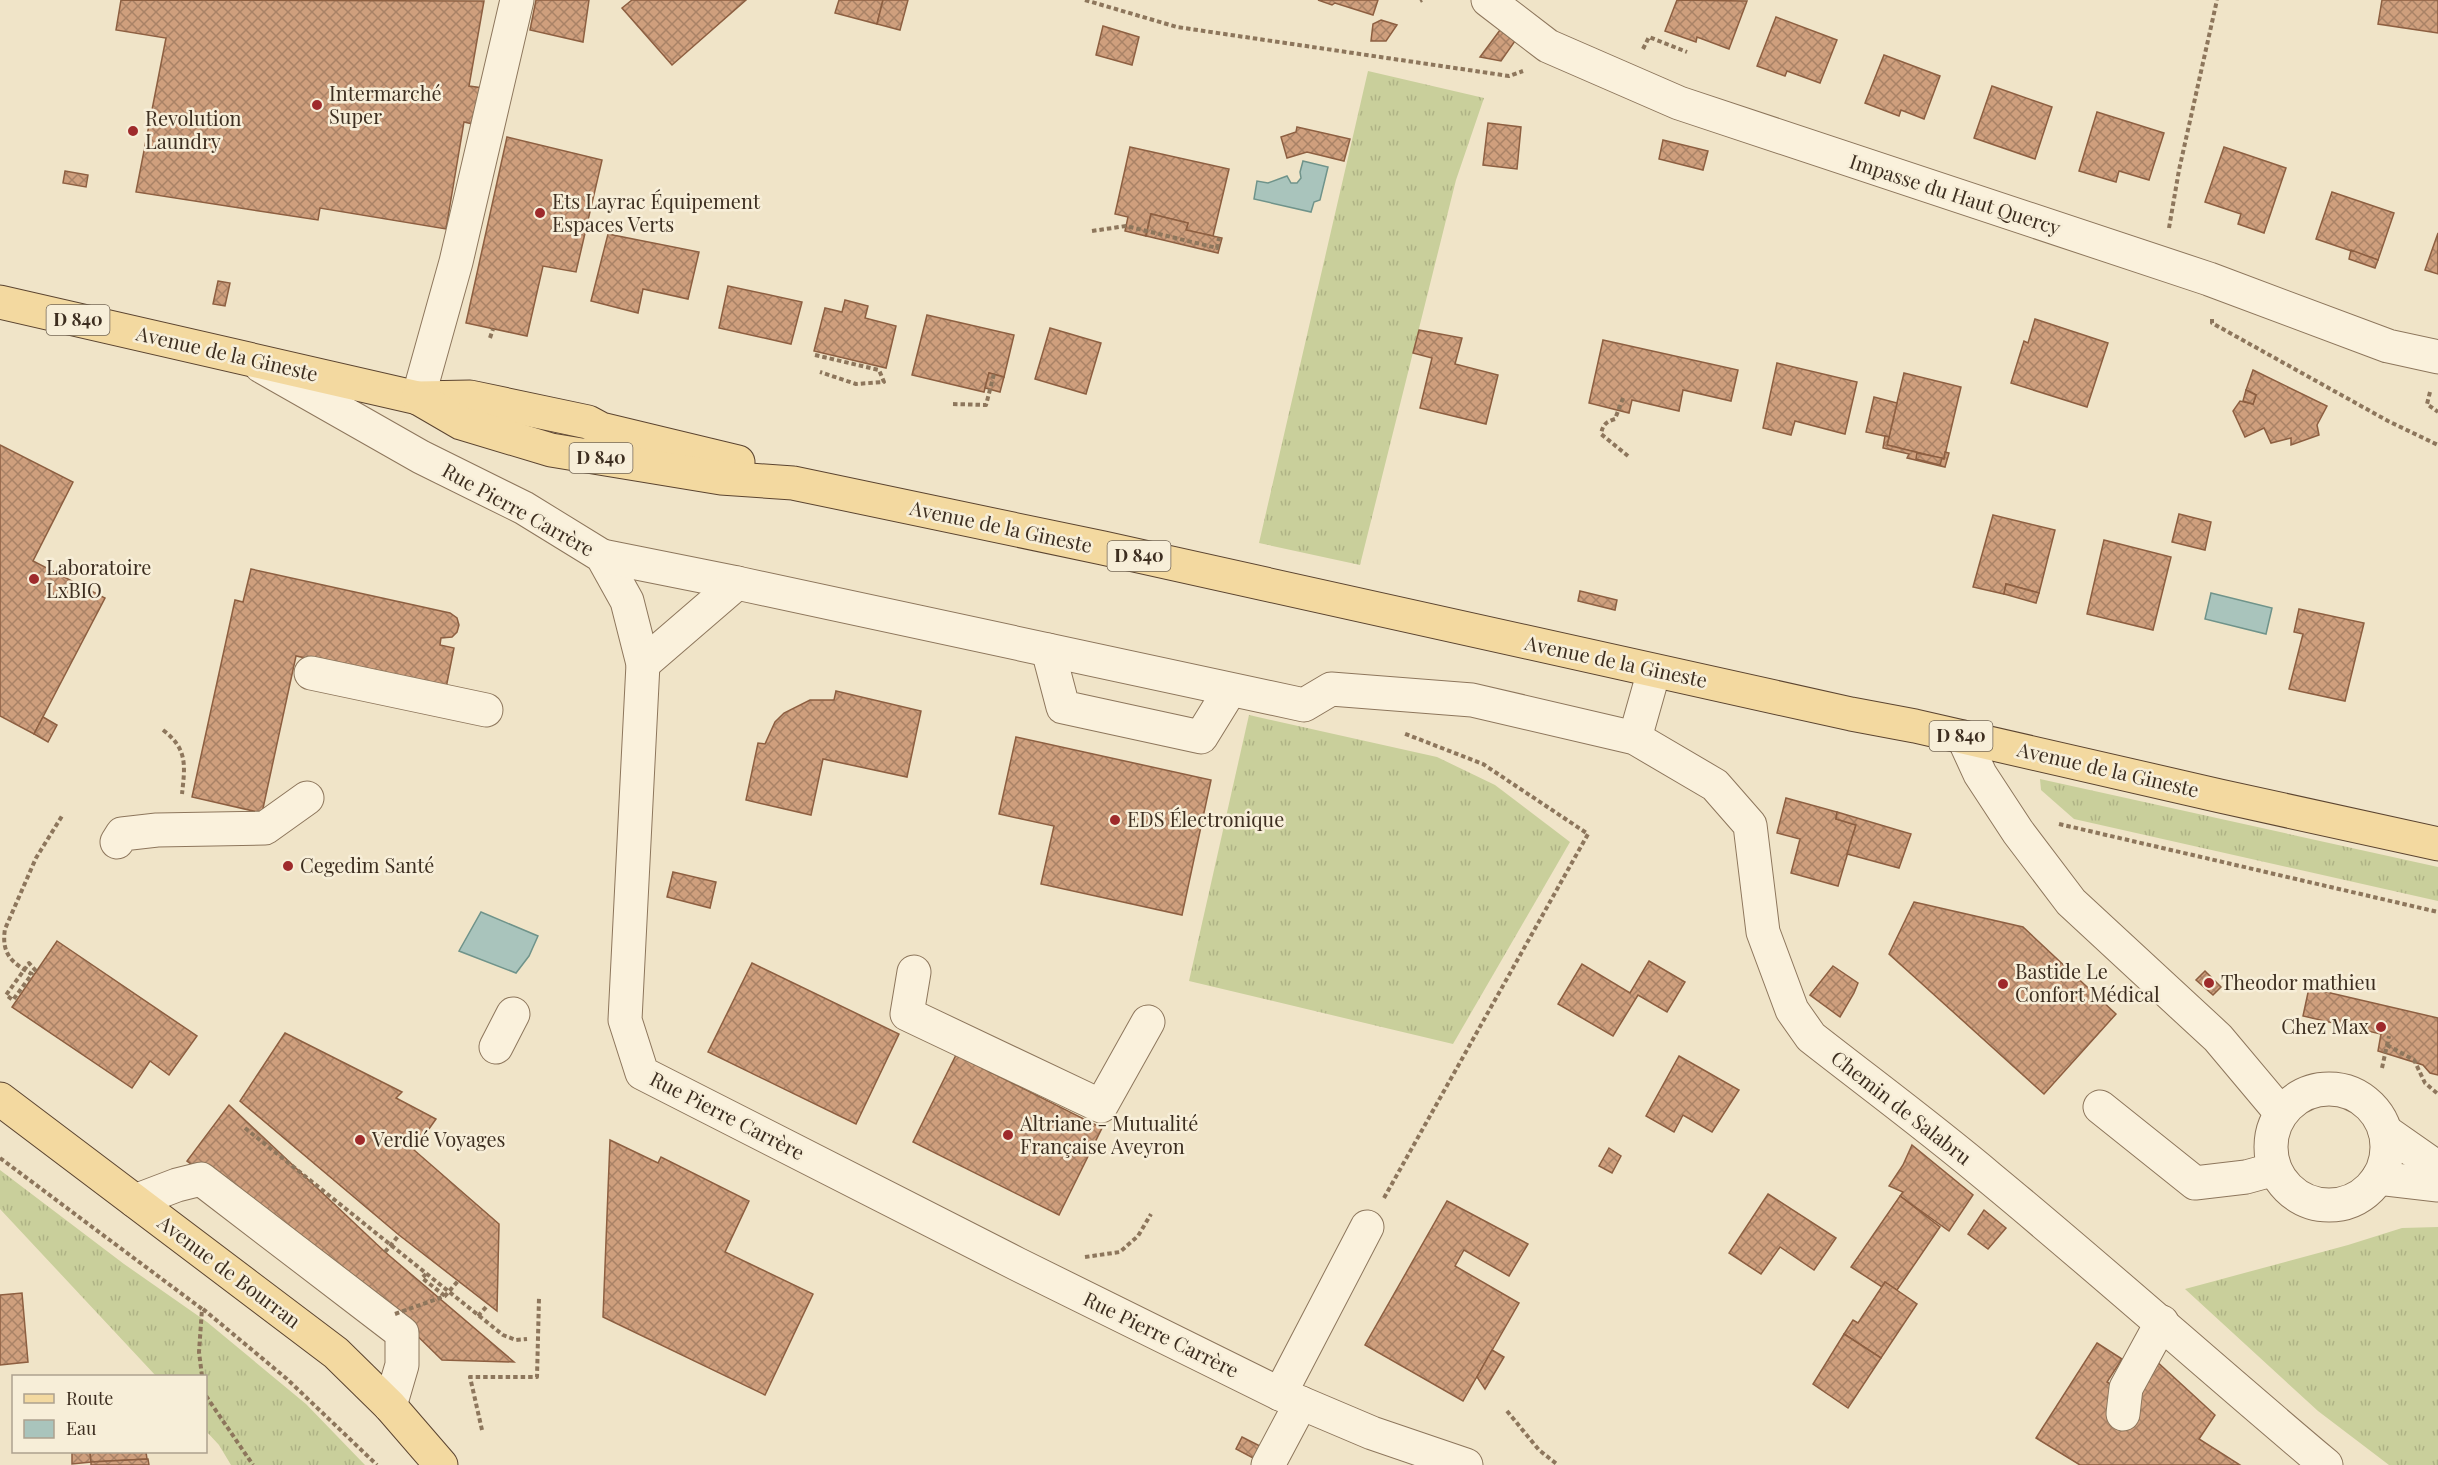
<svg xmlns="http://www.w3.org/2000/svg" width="2438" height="1465" viewBox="0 0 2438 1465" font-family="'Playfair Display',serif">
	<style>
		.grass { fill: url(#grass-tufts) }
		.water { fill: #a9c4bc; stroke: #6f938a; stroke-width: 1.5 }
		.building { fill: url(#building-cross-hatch); stroke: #8d5f41; stroke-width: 1.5 }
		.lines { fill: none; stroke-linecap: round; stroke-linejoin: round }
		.minor-casing { stroke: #8d765c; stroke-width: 35 }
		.major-casing { stroke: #5b4430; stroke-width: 35 }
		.path { stroke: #8d765c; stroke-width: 4; stroke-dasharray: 4.5 3; stroke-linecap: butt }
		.minor { stroke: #faf1dc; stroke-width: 33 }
		.major { stroke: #f3d9a0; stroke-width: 33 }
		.path-bridge { stroke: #8d765c; stroke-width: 4; stroke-dasharray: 4.5 3; stroke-linecap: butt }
		.poi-dot { fill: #9e2a2b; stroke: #f7eed8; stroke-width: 2 }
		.labels { text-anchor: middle; stroke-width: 5; stroke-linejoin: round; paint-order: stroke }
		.shield { fill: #f7eed8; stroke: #756857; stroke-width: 1.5 }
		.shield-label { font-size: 18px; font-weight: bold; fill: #3d2e20 }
		.poi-label { font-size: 20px; fill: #3d2e20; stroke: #f7eed8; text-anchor: start }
		.street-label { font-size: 20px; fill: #3d2e20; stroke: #f7eed8 }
	</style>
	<defs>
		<pattern id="grass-tufts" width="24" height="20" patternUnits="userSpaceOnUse" patternTransform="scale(1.5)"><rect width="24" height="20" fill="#c9cf9b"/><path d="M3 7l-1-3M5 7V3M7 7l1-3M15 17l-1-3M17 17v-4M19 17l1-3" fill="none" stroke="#aeb285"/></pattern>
		<pattern id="building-cross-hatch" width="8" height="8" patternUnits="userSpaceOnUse" patternTransform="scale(1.5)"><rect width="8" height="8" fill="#cf9f7d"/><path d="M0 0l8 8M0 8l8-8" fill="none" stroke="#a98266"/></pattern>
	</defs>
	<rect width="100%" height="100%" fill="#f0e4c8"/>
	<g class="grass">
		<path d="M1368,71L1484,98L1456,180L1360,565L1259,543Z"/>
		<path d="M1249,715L1437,757L1495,785L1570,842L1453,1044L1189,981Z"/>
		<path d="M2040,779L2438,867V901L2074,819L2041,790Z"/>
		<path d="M0,1170L124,1264L207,1322L306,1404L365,1465H231L219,1445L206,1431V1376H156L0,1209Z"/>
		<path d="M2438,1227V1465H2389L2318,1411L2185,1289L2348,1245L2402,1228Z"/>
	</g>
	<g class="water">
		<path d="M1303,161L1328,167L1320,200L1314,202L1311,212L1254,199L1257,181L1268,183L1287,176L1291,183H1297L1301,178L1300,172Z"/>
		<path d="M2211,593L2272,608L2266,634L2205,619Z"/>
		<path d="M481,912L538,936L529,956L516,973L459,951Z"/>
	</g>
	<g class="building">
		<path d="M121,0L484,1L469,86L483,88L477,125L464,122L446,229L320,208L318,220L136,192L166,38L116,30Z"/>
		<path d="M536,0H589L583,42L530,30Z"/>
		<path d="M632,0H746L672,65L622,8Z"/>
		<path d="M839,0H883L877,24L835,13Z"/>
		<path d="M883,0H908L900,30L877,24Z"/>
		<path d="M1318,0H1378L1373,15L1335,3L1332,5Z"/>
		<path d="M1677,0L1747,1L1729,49L1697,37L1696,42L1665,31Z"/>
		<path d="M2382,0H2438V33L2378,24Z"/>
		<path d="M1776,17L1837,40L1820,83L1787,71L1785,76L1757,66Z"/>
		<path d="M1381,20L1397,25L1386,41H1371L1373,24Z"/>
		<path d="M1103,26L1139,37L1132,65L1096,55Z"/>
		<path d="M1500,30L1515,41L1501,61L1480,57Z"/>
		<path d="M1884,55L1940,76L1924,119L1901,110L1899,116L1865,103Z"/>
		<path d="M1992,86L2052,107L2035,159L1974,138Z"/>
		<path d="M2097,112L2164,133L2149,180L2119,171L2116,182L2079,171Z"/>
		<path d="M1488,123L1521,127L1517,169L1483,165Z"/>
		<path d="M1297,127L1350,139L1344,161L1307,152L1287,158L1281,137L1296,132Z"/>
		<path d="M507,137L602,160L576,272L543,266L527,336L466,323Z"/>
		<path d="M1663,140L1708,151L1703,170L1659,159Z"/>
		<path d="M1130,147L1229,169L1213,236L1186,230L1188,223L1151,214L1146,236L1125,231L1128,217L1115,214Z"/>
		<path d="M2224,147L2286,168L2264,233L2238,224L2241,214L2205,202Z"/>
		<path d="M65,171L88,175L86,187L63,183Z"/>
		<path d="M2332,192L2394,213L2378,260L2316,239Z"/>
		<path d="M1151,214L1188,223L1186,230L1222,238L1218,253L1146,236Z"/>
		<path d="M2438,233V274L2425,270Z"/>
		<path d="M608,234L699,252L688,299L643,289L638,313L591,301Z"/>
		<path d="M2351,250L2378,260L2375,268L2349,259Z"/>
		<path d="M218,281L230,283L225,306L213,304Z"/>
		<path d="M728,286L802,302L791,344L719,328Z"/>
		<path d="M845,300L868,306L865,318L896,326L886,368L814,351L825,308L842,312Z"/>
		<path d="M927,315L1014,335L1004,377L989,373L984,392L912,375Z"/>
		<path d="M2035,319L2108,343L2087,407L2011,383L2024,341L2028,343Z"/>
		<path d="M1050,328L1101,343L1086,394L1035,379Z"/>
		<path d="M1419,330L1462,338L1455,364L1498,375L1486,424L1420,408L1432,358L1413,353Z"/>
		<path d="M1603,340L1738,370L1731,401L1683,390L1679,411L1632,400L1629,413L1589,403Z"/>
		<path d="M1777,363L1857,382L1845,434L1795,421L1791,435L1763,428Z"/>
		<path d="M2253,370L2327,406L2317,425L2319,435L2291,445V438L2271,443L2264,428L2245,437L2233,411L2240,401L2253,404L2256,395L2246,390Z"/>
		<path d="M989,373L1004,377L1000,392L985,388Z"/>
		<path d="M1904,373L1961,387L1944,459L1887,445Z"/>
		<path d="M2246,390L2256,395L2253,404L2243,401Z"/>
		<path d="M1874,397L1897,403L1889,437L1866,432Z"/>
		<path d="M1885,436L1889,437L1887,445L1944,459L1945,452L1949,453L1945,467L1907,458L1909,454L1883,448Z"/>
		<path d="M0,445L73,482L33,561L105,598L34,734L0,716Z"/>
		<path d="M1917,453L1942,458L1940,465L1916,459Z"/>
		<path d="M2179,514L2211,522L2205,550L2172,542Z"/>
		<path d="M1993,515L2055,530L2039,593L2006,584L2004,594L1973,587Z"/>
		<path d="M2104,540L2171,557L2153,630L2087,614Z"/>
		<path d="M251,569L450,613L457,618L459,625L457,632L452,637L441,638L440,645L454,648L446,688L296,656L262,813L192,797L235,600L243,602Z"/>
		<path d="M2006,584L2039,593L2036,603L2004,594Z"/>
		<path d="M1580,591L1617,600L1615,610L1578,601Z"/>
		<path d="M2299,609L2364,623L2345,701L2289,689L2303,634L2294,632Z"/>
		<path d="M836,691L921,711L907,777L823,759L811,815L746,800L758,743L765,744L775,722L784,713L810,700H834Z"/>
		<path d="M43,717L57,725L48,742L34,734Z"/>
		<path d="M1016,737L1211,780L1182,915L1041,884L1054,826L999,814Z"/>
		<path d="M1786,798L1837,812L1836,819L1856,825L1838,886L1791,873L1800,839L1777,833Z"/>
		<path d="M1837,812L1911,834L1899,868L1847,854L1856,825L1836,819Z"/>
		<path d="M673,872L716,882L710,908L667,897Z"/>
		<path d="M1914,902L2023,927L2116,1014L2044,1094L1889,954Z"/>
		<path d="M57,941L197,1036L169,1075L150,1061L132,1088L12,1007Z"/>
		<path d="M1649,961L1685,982L1667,1012L1638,995L1613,1036L1558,1004L1582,964L1630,993Z"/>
		<path d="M752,963L899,1034L856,1124L708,1052Z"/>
		<path d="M1833,966L1858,983L1854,993L1840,1017L1810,995Z"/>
		<path d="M2205,971L2221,987L2213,995L2196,980Z"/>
		<path d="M2309,988L2438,1018V1075L2430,1073L2423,1065L2378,1051L2381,1034L2303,1016Z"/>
		<path d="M285,1033L402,1092L396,1098L436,1119L414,1150L499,1224L497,1311L399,1235L240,1101Z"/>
		<path d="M956,1055L1102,1128L1059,1215L913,1142Z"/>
		<path d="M1679,1056L1739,1090L1712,1132L1683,1115L1674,1132L1646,1116Z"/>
		<path d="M229,1105L385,1252L514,1362L442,1360L395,1314L187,1161Z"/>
		<path d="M610,1140L658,1163L661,1157L749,1201L725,1252L813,1294L765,1395L603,1317Z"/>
		<path d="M1912,1145L1973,1195L1949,1231L1900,1196L1903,1192L1889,1186L1903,1165Z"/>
		<path d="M1609,1148L1621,1156L1612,1173L1599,1166Z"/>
		<path d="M1768,1194L1836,1238L1814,1270L1780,1247L1761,1274L1729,1253Z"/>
		<path d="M1900,1196L1940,1227L1897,1290L1885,1282L1882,1287L1851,1267Z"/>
		<path d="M1447,1201L1528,1244L1509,1276L1464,1250L1455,1266L1519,1303L1463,1401L1365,1345Z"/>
		<path d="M1984,1210L2006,1228L1988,1249L1968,1234Z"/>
		<path d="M1885,1282L1917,1304L1881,1358L1844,1334L1853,1320L1858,1323Z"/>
		<path d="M22,1293L28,1362L0,1365V1295Z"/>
		<path d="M1844,1334L1881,1358L1848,1408L1813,1384Z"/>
		<path d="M2097,1343L2122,1359L2107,1382L2132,1398L2155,1360L2215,1415L2199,1439L2240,1465H2080L2036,1438Z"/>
		<path d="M1492,1350L1504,1357L1485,1389L1477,1377Z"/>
		<path d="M1242,1437L1262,1447L1255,1459L1236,1449Z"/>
		<path d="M72,1452H90L91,1462L72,1464Z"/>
		<path d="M90,1452H146L147,1459L91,1462Z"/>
		<path d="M148,1459L149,1465H91V1462Z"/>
	</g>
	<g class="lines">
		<g class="minor-casing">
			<g id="minor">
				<path d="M1488,0L1548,46L1679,103L2209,279L2388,346L2438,357"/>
				<path d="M261,366L421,457L524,508L602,556L627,601L643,664L625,1020L642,1073L1017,1264L1280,1394L1372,1433L1466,1465"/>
				<path d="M418,398L456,262L517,0"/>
				<path d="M602,556L737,583"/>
				<path d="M1048,650L1063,707L1201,737L1230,690"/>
				<path d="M643,664L737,583L1304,705L1331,689L1472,700L1635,738L1715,785L1750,825L1763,932L1792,1010L1811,1037C1871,1084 1932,1129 1990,1178C2104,1272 2213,1370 2326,1465"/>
				<path d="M311,673L486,710"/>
				<path d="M1963,737L1980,774L2018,832L2071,902L2218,1038L2281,1113"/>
				<path d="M1635,738L1654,671"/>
				<path d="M117,842L122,834L157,830L265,828L307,798"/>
				<path d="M914,972L907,1014L1101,1106L1148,1022"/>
				<path d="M496,1047L513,1014"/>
				<circle cx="2329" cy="1147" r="58"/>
				<path d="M2100,1107L2195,1183L2246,1177L2275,1169"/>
				<path d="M2385,1131L2438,1168"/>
				<path d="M2378,1178L2438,1185"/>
				<path d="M135,1201L177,1185L201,1179L402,1333V1365L390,1406"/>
				<path d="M1280,1394L1367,1227"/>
				<path d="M2123,1414L2126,1388L2162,1322"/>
				<path d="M1268,1465L1301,1403"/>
			</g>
		</g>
		<g class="major-casing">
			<g id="major">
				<path d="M0,302L418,398L470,397L588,422L601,429L738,462"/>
				<path d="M418,398L461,423L551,450L721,478L793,483L1103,548L1851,714L1915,726L2220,796L2438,844"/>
				<path d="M0,1099L336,1353L390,1406L441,1465"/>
			</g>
		</g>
		<g class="path">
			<path d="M1085,0L1177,27L1509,76L1523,71"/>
			<path d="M1420,1L1422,0"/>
			<path d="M1643,49L1649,37L1687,52"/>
			<path d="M2169,228L2179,170L2217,0"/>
			<path d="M1092,231L1126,226L1217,248L1219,238"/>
			<path d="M2212,319V323L2388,421L2438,445"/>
			<path d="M490,338L493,329"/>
			<path d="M815,355L879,370L884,382L856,384L820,372"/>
			<path d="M2430,392L2427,404L2438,412"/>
			<path d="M1623,398L1615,419C1606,422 1603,424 1601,434L1628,456"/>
			<path d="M953,404L986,405L994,374"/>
			<path d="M163,730C188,749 185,766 182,794"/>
			<path d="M2059,824L2438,912"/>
			<path d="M36,971L29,963L27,966L6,995L13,1000L32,974C12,963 1,954 5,929L36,858L62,816"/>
			<path d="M2387,1045L2414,1060L2425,1083L2438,1094"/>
			<path d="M2382,1068L2389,1036"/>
			<path d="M245,1128L503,1335L516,1340L527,1339"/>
			<path d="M0,1158L202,1309L199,1352L202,1376"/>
			<path d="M1384,1198L1588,834L1483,764L1403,733"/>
			<path d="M1085,1257L1120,1252L1138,1236L1151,1214"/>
			<path d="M426,1274L422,1278L445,1296"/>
			<path d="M203,1309L287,1379L377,1465"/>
			<path d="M478,1316L488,1305"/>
			<path d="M206,1396L253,1465"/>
			<path d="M1507,1411L1539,1450L1558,1465"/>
			<path d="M482,1430L470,1377H537L539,1298"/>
		</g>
		<use href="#minor" class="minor"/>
		<use href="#major" class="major"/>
		<g class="path-bridge">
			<path d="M385,1252L399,1235"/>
			<path d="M395,1314L445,1296L458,1281"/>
		</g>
	</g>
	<g class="poi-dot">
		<circle cx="317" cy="105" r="6"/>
		<circle cx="133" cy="131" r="6"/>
		<circle cx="540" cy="213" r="6"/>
		<circle cx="34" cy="579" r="6"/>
		<circle cx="1115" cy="820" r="6"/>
		<circle cx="288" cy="866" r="6"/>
		<circle cx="2209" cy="983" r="6"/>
		<circle cx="2003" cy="984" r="6"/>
		<circle cx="2381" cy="1027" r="6"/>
		<circle cx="1008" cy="1135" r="6"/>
		<circle cx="360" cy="1140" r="6"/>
	</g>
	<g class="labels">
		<g class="shield">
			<rect x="46.5" y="305" width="63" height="30" rx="4.5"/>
			<rect x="569.5" y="443" width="63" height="30" rx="4.5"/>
			<rect x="1107.5" y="541" width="63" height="30" rx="4.5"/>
			<rect x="1929.5" y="721" width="63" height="30" rx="4.5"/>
		</g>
		<g class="shield-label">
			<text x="78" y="326">D 840</text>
			<text x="601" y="464">D 840</text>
			<text x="1139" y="562">D 840</text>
			<text x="1961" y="742">D 840</text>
		</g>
		<g class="poi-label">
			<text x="329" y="101">Intermarché<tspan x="329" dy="23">Super</tspan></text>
			<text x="145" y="126">Revolution<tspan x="145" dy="23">Laundry</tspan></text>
			<text x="552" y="209">Ets Layrac Équipement<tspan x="552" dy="23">Espaces Verts</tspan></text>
			<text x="46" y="575">Laboratoire<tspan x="46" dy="23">LxBIO</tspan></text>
			<text x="1127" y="827">EDS Électronique</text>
			<text x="300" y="873">Cegedim Santé</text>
			<text x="2015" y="979">Bastide Le<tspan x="2015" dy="23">Confort Médical</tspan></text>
			<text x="2221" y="990">Theodor mathieu</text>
			<text x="2369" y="1034" text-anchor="end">Chez Max</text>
			<text x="1020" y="1131">Altriane - Mutualité<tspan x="1020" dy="23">Française Aveyron</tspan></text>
			<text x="372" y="1147">Verdié Voyages</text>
		</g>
		<g class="street-label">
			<text transform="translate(1955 195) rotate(18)" y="7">Impasse du Haut Quercy</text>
			<text transform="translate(227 354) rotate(13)" y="7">Avenue de la Gineste</text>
			<text transform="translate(518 510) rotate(29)" y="7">Rue Pierre Carrère</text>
			<text transform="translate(1001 527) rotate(12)" y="7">Avenue de la Gineste</text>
			<text transform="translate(1616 662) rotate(12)" y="7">Avenue de la Gineste</text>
			<text transform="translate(2108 770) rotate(13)" y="7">Avenue de la Gineste</text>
			<text transform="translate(1901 1108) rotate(38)" y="7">Chemin de Salabru</text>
			<text transform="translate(727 1116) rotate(27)" y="7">Rue Pierre Carrère</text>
			<text transform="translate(229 1272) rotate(37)" y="7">Avenue de Bourran</text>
			<text transform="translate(1161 1335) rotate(26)" y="7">Rue Pierre Carrère</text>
		</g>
	</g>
	<rect x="12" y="1375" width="195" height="78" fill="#f7eed8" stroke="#ada18e" stroke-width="1.5"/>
	<rect x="24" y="1394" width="30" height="9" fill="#f3d9a0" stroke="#ada18e" stroke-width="1.5"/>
	<text x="66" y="1405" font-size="18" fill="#3d2e20">Route</text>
	<rect x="24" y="1420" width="30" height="18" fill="#a9c4bc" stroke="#ada18e" stroke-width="1.5"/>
	<text x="66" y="1435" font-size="18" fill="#3d2e20">Eau</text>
</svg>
